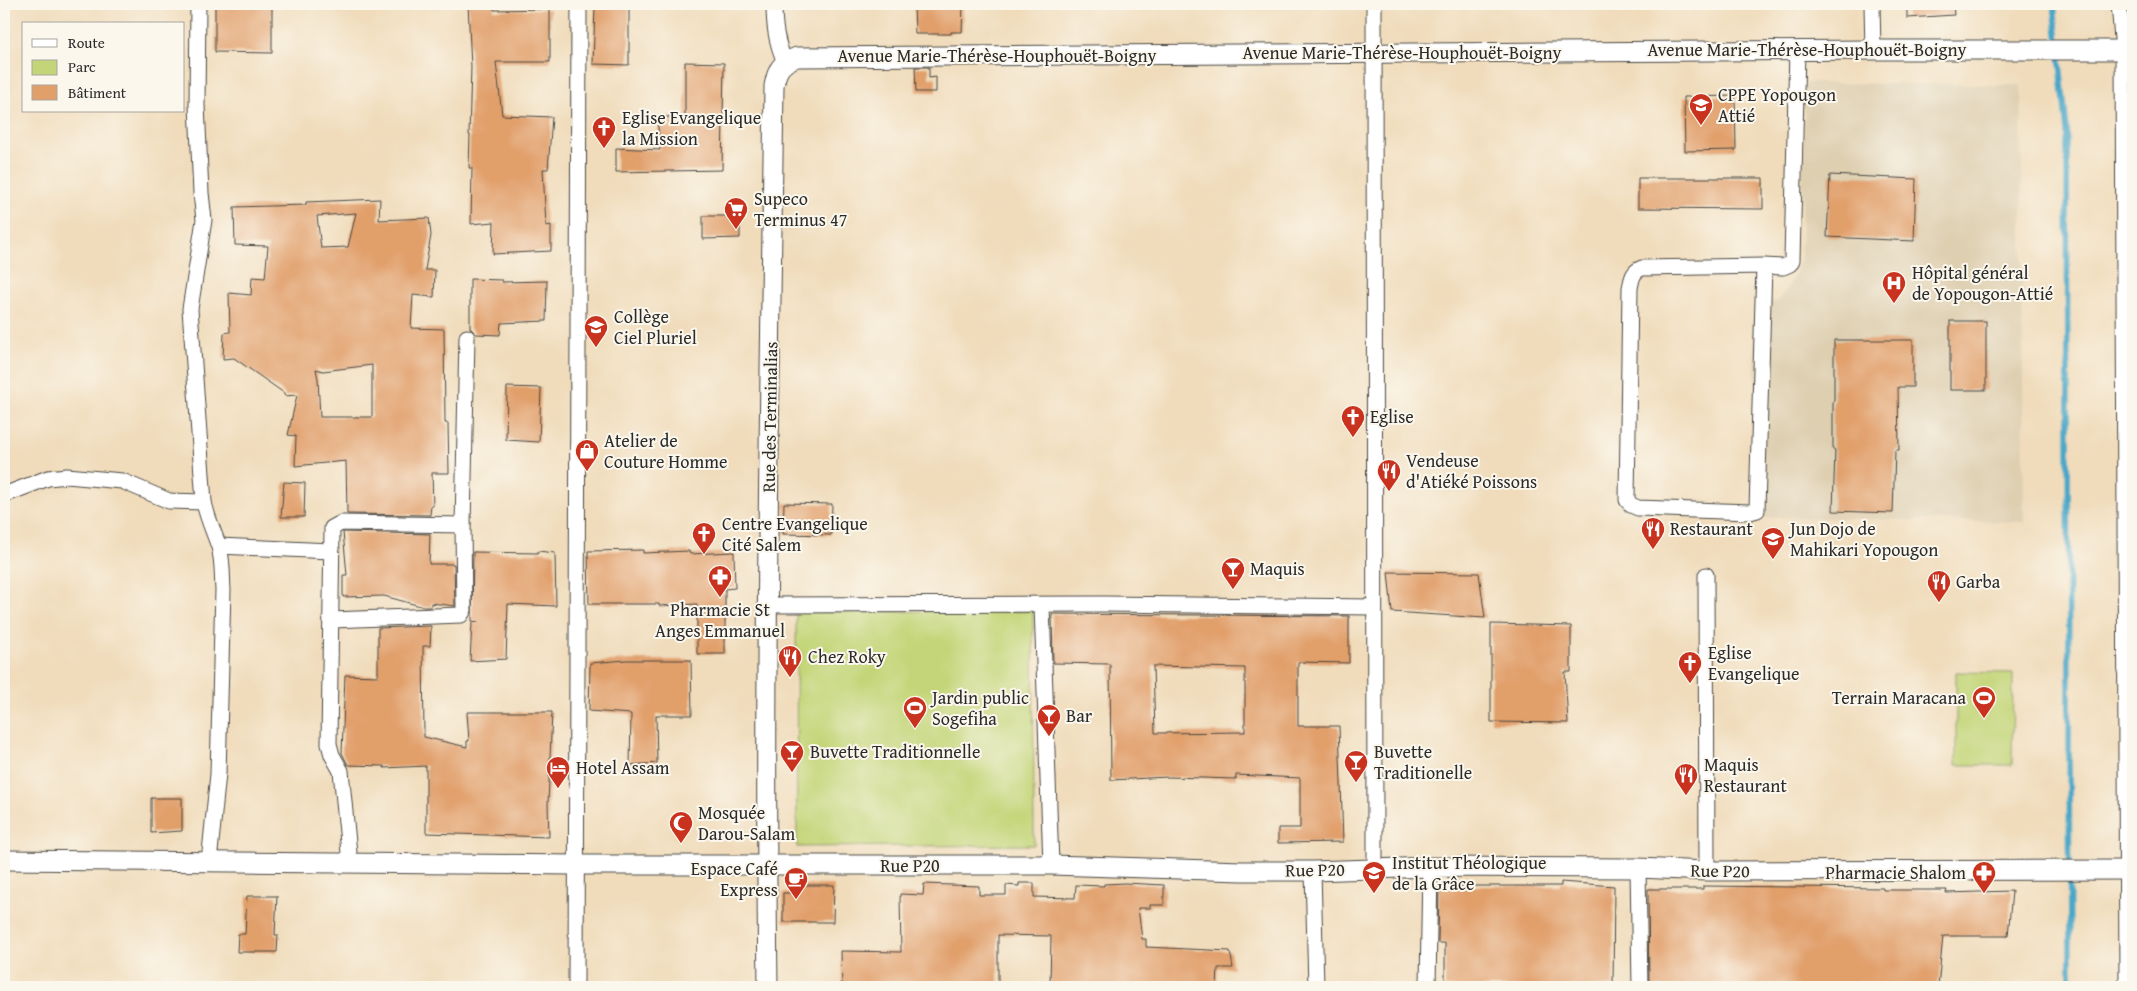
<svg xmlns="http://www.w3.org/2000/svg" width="2137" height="991" viewBox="0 0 2137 991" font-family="'Gentium Book Plus',serif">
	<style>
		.built { fill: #decfb1 }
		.green { fill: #c3d578; stroke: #778052 }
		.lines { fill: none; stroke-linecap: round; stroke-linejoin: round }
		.stream { stroke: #49a7c8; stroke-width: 5.5 }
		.building { fill: #e19f6a; fill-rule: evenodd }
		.minor-casing { stroke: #494641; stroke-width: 17 }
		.tertiary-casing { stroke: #494641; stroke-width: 21 }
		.minor { stroke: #fff; stroke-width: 15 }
		.tertiary { stroke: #fff; stroke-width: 19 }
		.labels { text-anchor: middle; stroke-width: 4; stroke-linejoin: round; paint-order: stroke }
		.street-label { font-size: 18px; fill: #2b2b2b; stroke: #fbf7ec }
		.poi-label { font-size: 18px; fill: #2b2b2b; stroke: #fbf7ec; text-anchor: start }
	</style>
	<rect width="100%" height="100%" fill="#fbf7ec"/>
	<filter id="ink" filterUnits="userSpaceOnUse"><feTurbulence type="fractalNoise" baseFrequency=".02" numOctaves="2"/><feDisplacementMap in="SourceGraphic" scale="10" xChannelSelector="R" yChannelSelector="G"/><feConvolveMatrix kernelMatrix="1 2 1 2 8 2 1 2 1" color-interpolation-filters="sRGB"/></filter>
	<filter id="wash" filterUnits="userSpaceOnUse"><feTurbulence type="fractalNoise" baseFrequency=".0096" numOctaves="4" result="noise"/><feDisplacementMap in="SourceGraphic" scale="20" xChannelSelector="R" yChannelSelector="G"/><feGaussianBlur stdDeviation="1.12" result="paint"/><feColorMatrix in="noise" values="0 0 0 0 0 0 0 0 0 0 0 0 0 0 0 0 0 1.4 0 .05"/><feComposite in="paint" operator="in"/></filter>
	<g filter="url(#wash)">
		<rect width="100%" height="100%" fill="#f0dcbb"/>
		<path class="built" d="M1805,83L2021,85L2024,522L1759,517L1753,306L1778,301L1793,279L1801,257Z"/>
		<g class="green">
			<path d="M1033,611L1034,845L797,847L796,612Z"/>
			<path d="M1956,672L2013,673L2012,765H1956Z"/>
		</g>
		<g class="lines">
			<path class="stream" d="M2054,4L2067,131L2070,987"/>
		</g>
		<g id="blocks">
			<g class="building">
				<path d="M215,4H272V53L215,52Z"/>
				<path d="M468,4H494V10L550,9V62H496L502,115L552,117L548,169H543L546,226L551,225V251L493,254L494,222L471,224L472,168H469L470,135H469L471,67Z"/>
				<path d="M914,4H963L962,32H951V34H915Z"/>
				<path d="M1907,4H1953L1954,15L1907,18Z"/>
				<path d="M595,7H629V65L593,64Z"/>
				<path d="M685,62L724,63L722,170L616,172V148L660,150L657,117H685Z"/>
				<path d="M915,67H929V78L936,77V92H916Z"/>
				<path d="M1735,96L1736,150L1685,151L1684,97Z"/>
				<path d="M1830,175L1916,179L1914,241L1827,237Z"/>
				<path d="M1638,178H1763V209L1638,208Z"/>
				<path d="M380,199L379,220L429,218L431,235L425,270H435L434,297L413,295L411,328L444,329L445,423H448L449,473H432L433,506H431L430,515L347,514L346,461L295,466L296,436L288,435L297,395L285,396L284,393L234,358L223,359L224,333L230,332L229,293L251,295L252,277L265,278L268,246L235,245L234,207L306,205V202ZM356,213L348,247L321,248L317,216ZM372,365V417H320L318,379L316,369L323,371Z"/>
				<path d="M703,216H740V238L703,239Z"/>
				<path d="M470,279L502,280V282L547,281L546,321L501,323L500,335L476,334L470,328Z"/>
				<rect x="1950" y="321" width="36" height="69"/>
				<path d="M1834,340H1913V387H1898L1899,450H1895L1893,513L1833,511L1835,450H1833V401H1834Z"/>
				<path d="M507,387L541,388L539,442L506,440Z"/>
				<path d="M284,482L305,483L304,517H281Z"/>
				<path d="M784,503L832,504L831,535L783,534Z"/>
				<path d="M343,532L430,534L429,564H454L455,606L431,603V607H424L384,596L343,597V575H347Z"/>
				<path d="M643,550V553L689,551L690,554L734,552L735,588L725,589V654H697V604L659,606V604H589L588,551Z"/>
				<path d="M538,551L555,553L556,606L508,604L506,659L470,661L472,623L478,622L472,621L473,552L538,553Z"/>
				<path d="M1388,572L1479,573L1485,618L1392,612Z"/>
				<path d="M1052,614L1349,616V663L1298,662V726H1339L1343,842L1278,843V828H1300V778L1236,775V779L1168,777L1111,780L1110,664L1053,663ZM1153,666L1245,668V732L1155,733Z"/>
				<path d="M1491,624L1571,626V672H1565L1568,723L1491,722Z"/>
				<path d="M431,626L430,646H423L424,737L467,747V741H469L467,712H552L548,804L549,837L426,833V766L384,768V766L348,765L342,753L345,675L378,676V628Z"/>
				<path d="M626,660H691L692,715H656L657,763L630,765L631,714L589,711L590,663Z"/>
				<path d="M151,798H182V831L151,833Z"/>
				<path d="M1561,882L1614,886L1613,987H1445V943H1438L1439,886H1561Z"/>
				<path d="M1019,883H1034V897L1075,898L1076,885L1104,886V884L1125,883L1164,885V905H1150V908H1138L1142,939H1146V947L1230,951L1233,968H1218L1217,987H1050L1051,936L998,935V987H842L841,951L901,952L900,894L923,895L924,884L979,886V895H1006V885L1019,886Z"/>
				<path d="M799,885H834L833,922H783V893H799Z"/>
				<path d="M1703,886L1883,888V890H1947L1946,893L2012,891L2008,936H1943L1938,987H1649L1648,889H1703Z"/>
				<path d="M247,896H277L275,935H278L277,952H237L238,934H245Z"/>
			</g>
		</g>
	</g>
	<g filter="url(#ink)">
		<use href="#blocks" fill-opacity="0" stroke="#494641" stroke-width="1"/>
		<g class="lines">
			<g class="minor-casing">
				<g id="minor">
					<path d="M198,4L197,105L201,193L204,220L190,309L204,502C207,518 214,532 219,547C223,561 222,576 223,590L218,774L209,862"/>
					<path d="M774,4C774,25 776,42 785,62"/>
					<path d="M1374,4L1375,868"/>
					<path d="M1872,4L1873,50"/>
					<path d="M2119,4L2123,50L2127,987"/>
					<path d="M1764,266L1757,510L1750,512L1638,508L1631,505L1627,500L1630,288C1632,279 1632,272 1642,268L1764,266L1783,267L1790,264L1792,260L1797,50"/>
					<path d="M4,495L48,478L67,476L122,481L169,501L204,502"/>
					<path d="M219,546L331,551"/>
					<path d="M1706,575L1707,871"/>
					<path d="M767,605L1103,604L1374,607"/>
					<path d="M1042,606L1051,865"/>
					<path d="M332,620L461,615L464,610L463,525L467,337"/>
					<path d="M350,863L341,771L332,755L329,744L332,528L341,523L463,525"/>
					<path d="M1638,868L1640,987"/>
					<path d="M1313,871L1316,987"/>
					<path d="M576,987L579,4"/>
					<path d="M1428,987L1430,867"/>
				</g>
			</g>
			<g class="tertiary-casing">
				<g id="tertiary">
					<path d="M4,860L576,865H1051L1242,871H1313L1430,867L1638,868L1707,871L2133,870"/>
					<path d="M768,987C764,687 770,386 774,86C777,69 781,63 797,57L1873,50H2133"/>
				</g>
			</g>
			<use href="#minor" class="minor"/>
			<use href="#tertiary" class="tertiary"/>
		</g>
	</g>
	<defs>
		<g id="school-pin" transform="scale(1.25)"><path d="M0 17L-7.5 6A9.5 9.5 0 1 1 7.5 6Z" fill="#c8321e" stroke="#fbf7ec"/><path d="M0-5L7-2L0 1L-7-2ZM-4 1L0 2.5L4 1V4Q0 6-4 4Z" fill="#fff"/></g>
		<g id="church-pin" transform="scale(1.25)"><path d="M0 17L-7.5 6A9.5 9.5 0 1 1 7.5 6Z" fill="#c8321e" stroke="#fbf7ec"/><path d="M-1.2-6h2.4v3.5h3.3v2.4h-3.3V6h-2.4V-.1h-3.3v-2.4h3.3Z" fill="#fff"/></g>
		<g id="supermarket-pin" transform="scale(1.25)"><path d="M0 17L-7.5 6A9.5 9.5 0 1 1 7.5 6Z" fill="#c8321e" stroke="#fbf7ec"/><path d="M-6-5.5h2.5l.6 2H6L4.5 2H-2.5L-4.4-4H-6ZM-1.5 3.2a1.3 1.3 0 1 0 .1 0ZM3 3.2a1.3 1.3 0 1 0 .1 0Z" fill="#fff"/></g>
		<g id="hospital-pin" transform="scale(1.25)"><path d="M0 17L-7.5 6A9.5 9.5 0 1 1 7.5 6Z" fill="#c8321e" stroke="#fbf7ec"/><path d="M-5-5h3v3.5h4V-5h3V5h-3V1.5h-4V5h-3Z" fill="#fff"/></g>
		<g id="shop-pin" transform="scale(1.25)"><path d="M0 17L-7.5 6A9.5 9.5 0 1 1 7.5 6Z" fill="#c8321e" stroke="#fbf7ec"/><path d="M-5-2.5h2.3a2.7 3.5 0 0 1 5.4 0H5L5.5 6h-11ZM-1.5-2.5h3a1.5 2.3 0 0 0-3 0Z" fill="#fff"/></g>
		<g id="restaurant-pin" transform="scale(1.25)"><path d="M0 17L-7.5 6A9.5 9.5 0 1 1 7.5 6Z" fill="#c8321e" stroke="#fbf7ec"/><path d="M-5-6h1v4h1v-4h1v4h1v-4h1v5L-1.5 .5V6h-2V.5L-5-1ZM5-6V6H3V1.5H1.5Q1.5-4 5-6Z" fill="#fff"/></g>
		<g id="bar-pin" transform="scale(1.25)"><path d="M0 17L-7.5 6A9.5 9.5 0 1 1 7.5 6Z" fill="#c8321e" stroke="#fbf7ec"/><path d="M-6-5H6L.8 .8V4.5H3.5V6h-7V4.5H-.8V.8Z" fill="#fff"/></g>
		<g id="pharmacy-pin" transform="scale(1.25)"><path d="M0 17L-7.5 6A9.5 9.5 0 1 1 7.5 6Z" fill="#c8321e" stroke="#fbf7ec"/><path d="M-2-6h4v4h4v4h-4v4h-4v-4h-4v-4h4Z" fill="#fff"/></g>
		<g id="stadium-pin" transform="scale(1.25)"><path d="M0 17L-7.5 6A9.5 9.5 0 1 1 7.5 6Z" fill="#c8321e" stroke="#fbf7ec"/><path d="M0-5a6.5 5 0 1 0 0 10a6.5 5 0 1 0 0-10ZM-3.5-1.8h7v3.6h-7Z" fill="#fff"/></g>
		<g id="hotel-pin" transform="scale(1.25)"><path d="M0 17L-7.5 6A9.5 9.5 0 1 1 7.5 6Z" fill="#c8321e" stroke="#fbf7ec"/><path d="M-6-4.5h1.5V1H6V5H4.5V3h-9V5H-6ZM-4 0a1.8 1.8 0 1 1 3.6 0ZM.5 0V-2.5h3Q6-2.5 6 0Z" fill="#fff"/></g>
		<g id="mosque-pin" transform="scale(1.25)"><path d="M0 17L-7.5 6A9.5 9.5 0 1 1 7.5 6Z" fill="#c8321e" stroke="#fbf7ec"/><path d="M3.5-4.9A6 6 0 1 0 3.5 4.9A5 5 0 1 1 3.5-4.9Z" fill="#fff"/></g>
		<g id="university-pin" transform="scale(1.25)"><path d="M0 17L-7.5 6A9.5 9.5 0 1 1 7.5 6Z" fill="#c8321e" stroke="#fbf7ec"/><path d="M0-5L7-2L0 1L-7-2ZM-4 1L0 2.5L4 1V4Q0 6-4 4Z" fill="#fff"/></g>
		<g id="cafe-pin" transform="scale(1.25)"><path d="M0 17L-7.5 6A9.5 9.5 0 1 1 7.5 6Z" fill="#c8321e" stroke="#fbf7ec"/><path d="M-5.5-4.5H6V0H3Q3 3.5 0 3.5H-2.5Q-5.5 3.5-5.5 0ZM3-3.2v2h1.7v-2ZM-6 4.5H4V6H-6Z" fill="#fff"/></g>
	</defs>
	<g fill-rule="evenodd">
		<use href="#school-pin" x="1701" y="105"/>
		<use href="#church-pin" x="604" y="128"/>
		<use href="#supermarket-pin" x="736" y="209"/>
		<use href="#hospital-pin" x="1894" y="283"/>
		<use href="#school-pin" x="596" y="327"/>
		<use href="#church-pin" x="1353" y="417"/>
		<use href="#shop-pin" x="587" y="451"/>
		<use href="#restaurant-pin" x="1389" y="471"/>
		<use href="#restaurant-pin" x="1653" y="529"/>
		<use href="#church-pin" x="704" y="534"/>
		<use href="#school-pin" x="1773" y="539"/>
		<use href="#bar-pin" x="1233" y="569"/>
		<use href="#pharmacy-pin" x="720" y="577"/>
		<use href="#restaurant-pin" x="1939" y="582"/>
		<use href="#restaurant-pin" x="790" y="657"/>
		<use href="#church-pin" x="1690" y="663"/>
		<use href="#stadium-pin" x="1984" y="698"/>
		<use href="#stadium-pin" x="915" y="708"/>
		<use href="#bar-pin" x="1049" y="716"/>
		<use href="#bar-pin" x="792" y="752"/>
		<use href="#bar-pin" x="1356" y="762"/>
		<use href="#hotel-pin" x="558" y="768"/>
		<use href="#restaurant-pin" x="1686" y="775"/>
		<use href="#mosque-pin" x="681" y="823"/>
		<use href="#university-pin" x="1374" y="873"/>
		<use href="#pharmacy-pin" x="1984" y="873"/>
		<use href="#cafe-pin" x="796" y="879"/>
	</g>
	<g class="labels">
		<g class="street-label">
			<text x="1807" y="56">Avenue Marie-Thérèse-Houphouët-Boigny</text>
			<text x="1402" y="59">Avenue Marie-Thérèse-Houphouët-Boigny</text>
			<text x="997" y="62">Avenue Marie-Thérèse-Houphouët-Boigny</text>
			<text transform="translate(770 417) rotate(-89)" y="6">Rue des Terminalias</text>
			<text x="910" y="872">Rue P20</text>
			<text transform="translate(1315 870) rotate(-1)" y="6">Rue P20</text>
			<text transform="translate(1720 871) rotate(1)" y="6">Rue P20</text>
		</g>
		<g class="poi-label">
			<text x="1718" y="101">CPPE Yopougon<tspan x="1718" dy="21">Attié</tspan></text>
			<text x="622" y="124">Eglise Evangelique<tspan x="622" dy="21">la Mission</tspan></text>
			<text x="754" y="205">Supeco<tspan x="754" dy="21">Terminus 47</tspan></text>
			<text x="1912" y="279">Hôpital général<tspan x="1912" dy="21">de Yopougon-Attié</tspan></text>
			<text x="614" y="323">Collège<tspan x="614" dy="21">Ciel Pluriel</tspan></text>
			<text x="1370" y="423">Eglise</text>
			<text x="604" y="447">Atelier de<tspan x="604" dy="21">Couture Homme</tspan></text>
			<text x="1406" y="467">Vendeuse<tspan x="1406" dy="21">d'Atiéké Poissons</tspan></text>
			<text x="722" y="530">Centre Evangelique<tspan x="722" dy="21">Cité Salem</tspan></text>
			<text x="1670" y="535">Restaurant</text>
			<text x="1790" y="535">Jun Dojo de<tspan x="1790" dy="21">Mahikari Yopougon</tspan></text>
			<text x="1250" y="575">Maquis</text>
			<text x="1956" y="588">Garba</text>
			<text x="720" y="616" text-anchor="middle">Pharmacie St<tspan x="720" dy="21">Anges Emmanuel</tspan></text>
			<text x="1708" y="659">Eglise<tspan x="1708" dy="21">Evangelique</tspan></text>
			<text x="808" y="663">Chez Roky</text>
			<text x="932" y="704">Jardin public<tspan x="932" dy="21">Sogefiha</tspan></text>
			<text x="1966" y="704" text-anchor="end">Terrain Maracana</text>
			<text x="1066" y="722">Bar</text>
			<text x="810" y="758">Buvette Traditionnelle</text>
			<text x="1374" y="758">Buvette<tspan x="1374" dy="21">Traditionelle</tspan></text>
			<text x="1704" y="771">Maquis<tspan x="1704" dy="21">Restaurant</tspan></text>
			<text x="576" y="774">Hotel Assam</text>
			<text x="698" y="819">Mosquée<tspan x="698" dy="21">Darou-Salam</tspan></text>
			<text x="1392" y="869">Institut Théologique<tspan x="1392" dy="21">de la Grâce</tspan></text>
			<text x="778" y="875" text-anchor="end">Espace Café<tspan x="778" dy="21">Express</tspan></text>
			<text x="1966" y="879" text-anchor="end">Pharmacie Shalom</text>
		</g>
	</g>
	<rect width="2137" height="991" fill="none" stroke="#fbf7ec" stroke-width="20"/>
	<rect x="22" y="22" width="162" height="90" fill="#fbf7ec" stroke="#a8a59f"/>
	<rect x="32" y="39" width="25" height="8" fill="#ffffff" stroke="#a8a59f"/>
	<text x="68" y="48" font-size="15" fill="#2b2b2b">Route</text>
	<rect x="32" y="60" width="25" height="15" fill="#c3d578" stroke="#a8a59f"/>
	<text x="68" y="72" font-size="15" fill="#2b2b2b">Parc</text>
	<rect x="32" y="85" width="25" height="15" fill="#e19f6a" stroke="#a8a59f"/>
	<text x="68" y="98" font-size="15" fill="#2b2b2b">Bâtiment</text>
</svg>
